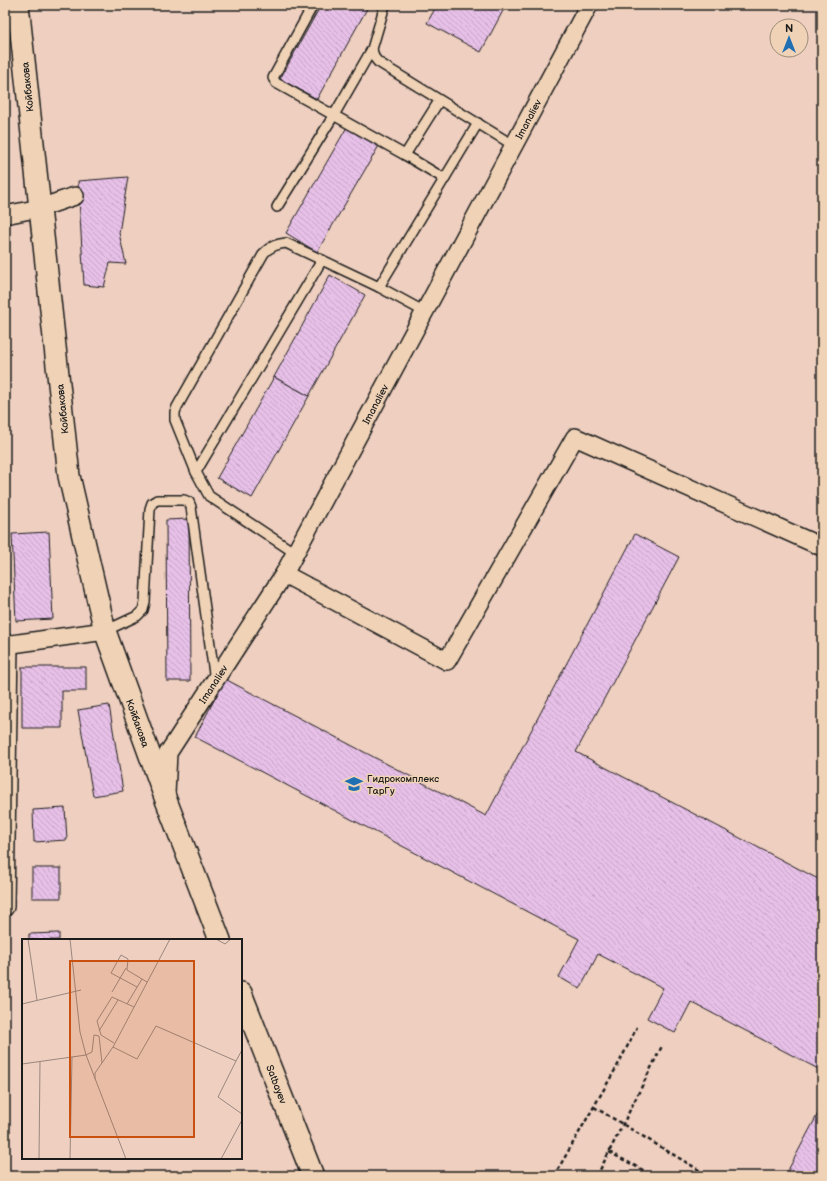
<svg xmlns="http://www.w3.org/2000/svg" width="827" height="1181" viewBox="0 0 827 1181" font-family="'Balsamiq Sans',sans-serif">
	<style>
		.building { fill: url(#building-back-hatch); stroke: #1c1c1c }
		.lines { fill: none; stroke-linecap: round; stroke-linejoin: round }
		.service-casing { stroke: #1c1c1c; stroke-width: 12 }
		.minor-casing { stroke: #1c1c1c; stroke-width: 20 }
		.tertiary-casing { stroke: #1c1c1c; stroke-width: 24 }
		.path { stroke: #1c1c1c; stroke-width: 2.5; stroke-dasharray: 4 3; stroke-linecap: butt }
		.service { stroke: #f0d3b6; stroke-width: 9 }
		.minor { stroke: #f0d3b6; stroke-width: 17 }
		.tertiary { stroke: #f0d3b6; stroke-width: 21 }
		.labels { text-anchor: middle; stroke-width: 3; stroke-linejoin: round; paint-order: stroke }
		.street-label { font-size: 10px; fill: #1c1c1c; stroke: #f0d3b6 }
		.poi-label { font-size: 10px; fill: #1c1c1c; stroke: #f0d3b6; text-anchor: start }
		.inset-road { fill: none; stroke: #9a877e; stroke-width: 1 }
		.view { fill: #c9500e; fill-opacity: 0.15; stroke: #c9500e; stroke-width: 2 }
		.inset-edge { fill: none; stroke: #1c1c1c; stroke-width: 2 }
	</style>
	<defs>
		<pattern id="building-back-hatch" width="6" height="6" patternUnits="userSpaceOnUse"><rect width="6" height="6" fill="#e7c0e8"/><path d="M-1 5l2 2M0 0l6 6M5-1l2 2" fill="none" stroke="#c6a4c6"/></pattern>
	</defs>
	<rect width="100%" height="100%" fill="#eecfc0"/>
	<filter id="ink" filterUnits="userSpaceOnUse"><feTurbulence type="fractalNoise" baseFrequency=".025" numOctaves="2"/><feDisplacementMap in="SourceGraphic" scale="8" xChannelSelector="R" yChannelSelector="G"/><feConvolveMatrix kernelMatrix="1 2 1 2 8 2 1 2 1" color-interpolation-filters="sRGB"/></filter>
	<g filter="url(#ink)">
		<g class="building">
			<path d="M321,5H369L317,99L280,79Z"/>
			<path d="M437,5H506L481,52L427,23Z"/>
			<path d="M347,127L380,144L317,252L286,233Z"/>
			<path d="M128,177L119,233L126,264L110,263L104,287L84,285L78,181Z"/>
			<path d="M330,275L365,295L309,396L274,377Z"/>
			<path d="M274,377L309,396L252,498L217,478Z"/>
			<path d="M189,519L190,681H167L166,520Z"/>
			<path d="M49,532L53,619L16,621L12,534Z"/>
			<path d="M635,534L679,557L576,752L822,881V1071L691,1002L675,1033L647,1018L663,988L598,954L580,989L559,977L579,939L195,737L225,679L486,816Z"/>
			<path d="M22,667H86V691H62V728H22Z"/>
			<path d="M109,705L123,791L93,796L78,710Z"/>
			<path d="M65,808L67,840L34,842L33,810Z"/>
			<rect x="32" y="868" width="29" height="30"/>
			<path d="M59,933V940H29V934Z"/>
			<path d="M822,1106V1176H785Z"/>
			<rect x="22" y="1174" width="62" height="2"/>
		</g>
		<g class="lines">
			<g class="service-casing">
				<g id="service">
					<path d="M313,5L273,78L276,83L405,155L445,179"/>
					<path d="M385,5L372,49L374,57L378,62L513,145"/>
					<path d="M405,155L439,101"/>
					<path d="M277,207L334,115L372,49"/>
					<path d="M379,287L478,123"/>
					<path d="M196,472L322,260"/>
					<path d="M295,553L209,496L196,472L175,420V412L177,407L264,253C271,246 277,244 286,243L379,287L425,312"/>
					<path d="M105,631L137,616L143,610L145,602L150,509L152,503L157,500H184L189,502L191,507L215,681"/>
				</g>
			</g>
			<g class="minor-casing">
				<g id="minor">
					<path d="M5,215L40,208L75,196"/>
					<path d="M284,574L447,661L575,437L822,547"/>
					<path d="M5,645L105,631"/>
					<path d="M166,794L168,753L284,574L589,5"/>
					<path d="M5,907L9,644"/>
				</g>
			</g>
			<g class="tertiary-casing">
				<g id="tertiary">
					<path d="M18,5L69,476L105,631L166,800L220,940"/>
					<path d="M241,993L313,1176"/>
				</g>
			</g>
			<g class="path">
				<path d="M594,1107L709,1176"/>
				<path d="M609,1152L654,1176"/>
				<path d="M554,1176L619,1063L637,1027"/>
				<path d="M597,1176L662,1046"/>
			</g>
			<use href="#service" class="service"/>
			<use href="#minor" class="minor"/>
			<use href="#tertiary" class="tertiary"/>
		</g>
	</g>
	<defs>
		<g id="university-bare" transform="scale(1.38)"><path d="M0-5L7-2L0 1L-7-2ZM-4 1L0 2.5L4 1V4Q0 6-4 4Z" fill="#1f6fb2" stroke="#f0d3b6" stroke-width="2.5" paint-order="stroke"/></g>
	</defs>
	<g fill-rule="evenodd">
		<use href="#university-bare" x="354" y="784"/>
	</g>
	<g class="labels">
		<g class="street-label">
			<text transform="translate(27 87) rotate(-96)" y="4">Койбакова</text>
			<text transform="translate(528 119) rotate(-62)" y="4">Imanaliev</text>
			<text transform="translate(375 404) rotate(-62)" y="4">Imanaliev</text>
			<text transform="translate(62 409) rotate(-96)" y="4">Койбакова</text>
			<text transform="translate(213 684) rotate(-57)" y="4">Imanaliev</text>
			<text transform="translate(138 723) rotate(70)" y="4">Койбакова</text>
			<text transform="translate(277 1084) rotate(69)" y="4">Satbayev</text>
		</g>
		<g class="poi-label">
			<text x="367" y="782">Гидрокомплекс<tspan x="367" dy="12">ТарГу</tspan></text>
		</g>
	</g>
	<g transform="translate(22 939)">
		<rect width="220" height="220" fill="#eecfc0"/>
		<path class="inset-road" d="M6,0L15,61M48,0L58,93L64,116L104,220M194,0L203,5L209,0M115,48L89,34L99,16L106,20L105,31L125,43M90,53L104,29M0,65L59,51M105,65L120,40M77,92L96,61M92,104L79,96L75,82L90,58L112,68M91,108L115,120L134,87L214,122L220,111M214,122L196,158L220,175M0,125L64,116L70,113L72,96L77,97L80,124M73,140V134L91,108L148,0M17,220L18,122M48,220L50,118M199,220L220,181"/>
		<path class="view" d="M48,22H172V198H48Z"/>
		<rect width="220" height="220" class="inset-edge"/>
	</g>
	<rect width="827" height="1181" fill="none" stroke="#f0d3b6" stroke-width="20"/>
	<rect x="10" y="10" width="807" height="1161" fill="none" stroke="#1c1c1c" stroke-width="1.5" filter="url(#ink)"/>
	<g transform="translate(789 38)"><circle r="19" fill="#f0d3b6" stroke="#9b8a78"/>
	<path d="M0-3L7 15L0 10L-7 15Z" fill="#1f6fb2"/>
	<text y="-6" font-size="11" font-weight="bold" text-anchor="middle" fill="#1c1c1c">N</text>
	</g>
</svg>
